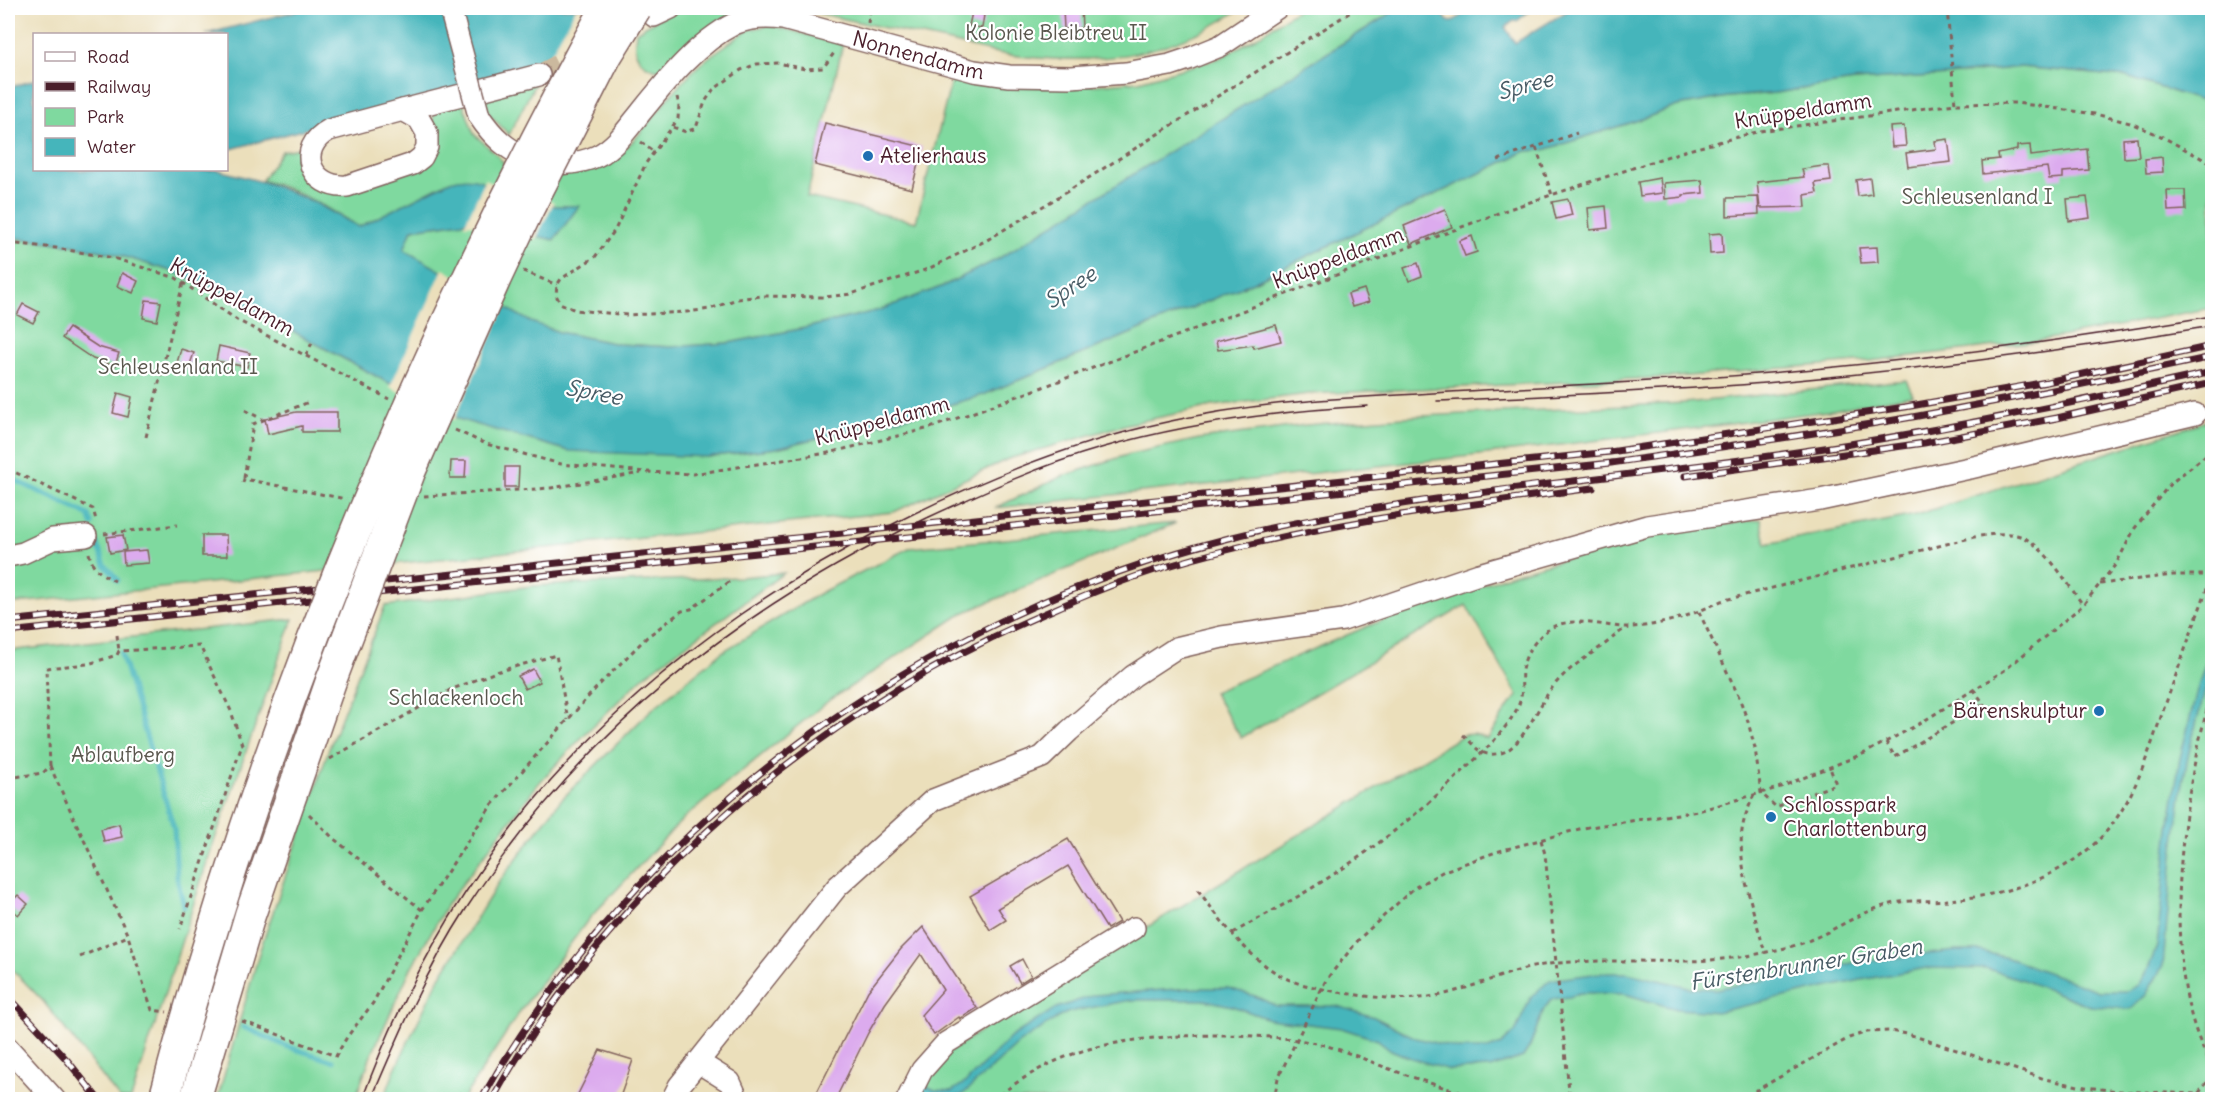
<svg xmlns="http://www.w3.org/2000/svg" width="2220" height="1107" viewBox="0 0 2220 1107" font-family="Delius,sans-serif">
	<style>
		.green { fill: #7fd99f; stroke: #647c65; stroke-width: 1.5 }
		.water { fill: #45b5bb; stroke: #486a73; stroke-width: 1.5 }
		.pier { fill: #ebdfbb }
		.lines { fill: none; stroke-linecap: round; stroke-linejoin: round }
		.stream { stroke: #45b5bb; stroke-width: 5 }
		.building { fill: #dcabee }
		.minor-tunnel { stroke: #cbb99e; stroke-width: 21; stroke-dasharray: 21 10; stroke-linecap: butt }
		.minor-casing { stroke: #82625d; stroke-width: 24 }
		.path { stroke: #82625d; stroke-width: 3; stroke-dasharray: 4.5 4.5; stroke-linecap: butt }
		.minor { stroke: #fff; stroke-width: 21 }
		.tram { stroke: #4a1f2b; stroke-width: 1.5 }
		.rail-casing { stroke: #4a1f2b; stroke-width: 7 }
		.rail { stroke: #fff; stroke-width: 4.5; stroke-dasharray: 14; stroke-linecap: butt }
		.minor-bridge-casing { stroke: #82625d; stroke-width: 24; stroke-linecap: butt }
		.highway-bridge-casing { stroke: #82625d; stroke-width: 33; stroke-linecap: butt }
		.minor-bridge { stroke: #fff; stroke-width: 21 }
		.highway-bridge { stroke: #fff; stroke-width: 30 }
		.poi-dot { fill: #1f6fb2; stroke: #fff; stroke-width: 2 }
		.labels { text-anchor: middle; stroke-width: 4.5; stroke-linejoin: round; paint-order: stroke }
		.park-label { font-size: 21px; fill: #5a574e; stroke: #fff }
		.street-label { font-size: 21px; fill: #4a1f2b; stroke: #fff }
		.poi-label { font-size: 21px; fill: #4a1f2b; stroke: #fff; text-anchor: start }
		.water-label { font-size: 22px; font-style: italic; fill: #485b65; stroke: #fff }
	</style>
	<rect width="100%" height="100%" fill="#fff"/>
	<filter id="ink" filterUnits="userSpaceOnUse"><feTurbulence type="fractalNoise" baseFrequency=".0167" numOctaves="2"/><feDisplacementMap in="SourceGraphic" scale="12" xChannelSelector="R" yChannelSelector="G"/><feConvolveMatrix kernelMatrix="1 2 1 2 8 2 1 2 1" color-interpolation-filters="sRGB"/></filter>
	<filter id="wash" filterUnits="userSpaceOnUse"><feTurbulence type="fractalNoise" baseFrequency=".008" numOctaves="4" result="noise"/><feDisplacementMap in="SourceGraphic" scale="24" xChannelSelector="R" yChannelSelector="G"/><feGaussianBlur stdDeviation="1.35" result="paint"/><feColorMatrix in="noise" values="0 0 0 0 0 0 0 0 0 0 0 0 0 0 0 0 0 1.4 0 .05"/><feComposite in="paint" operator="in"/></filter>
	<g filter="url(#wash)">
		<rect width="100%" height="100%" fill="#ebdfbb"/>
		<g class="green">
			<path d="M683,8H759H751L666,70C651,71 638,64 635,48C634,44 636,36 636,32L657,19Z"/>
			<path d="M781,8H1242C1168,58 1091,67 1003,54C985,51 968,46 950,42C898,31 846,19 794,8Z"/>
			<path d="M1300,8H1399L999,259L941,287L880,310L805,328L728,343L671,347L618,344L559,332L531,323L403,250L412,229L470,221L554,240L578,206H555L490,185L450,181L359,227C328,208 298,190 262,180L282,151L307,147L323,188L417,167L436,110L461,97L474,134L496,154L508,168L563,175L587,171L603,164L618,155L635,139L681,83L697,67L713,54L748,30L770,25L843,44L807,197L916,222L951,82L957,75L1095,85L1139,81L1220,58L1255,38Z"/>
			<path d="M2021,67L2127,77L2202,101L2212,107V308L2038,341L1870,361L1676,377L1309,394L1213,406L1128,424L1008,459L894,512L8,604V237L66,244L112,253L171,271L215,289L387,382L461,420L707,457L776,448L914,415L983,395L1249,284L1526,151L1544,150L1645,118L1677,106L1728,97L1775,93L1854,81L1947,75Z"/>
			<path d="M537,80L509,135L489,114L483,93Z"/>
			<path d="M1906,380L1913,395L1827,411L1699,428L1471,456L995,508L1063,476L1130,454L1199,439L1306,425L1403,417L1685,403Z"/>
			<path d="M2212,419V1099L913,1100L947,1053L1032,997L1463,735L1474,734L1488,739L1510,704L1518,696L1466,605L1241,738L1213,692L1373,624L1509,575L1643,537L1761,519L1766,544L1916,515Z"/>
			<path d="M1176,523L963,613L827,702L684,818L588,920L521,1010L463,1099H384L395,1069L437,982L499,882L560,801L650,711L722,652L822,592L909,548Z"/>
			<path d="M784,573L644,676L587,732L538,784L448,903L411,968L370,1058L355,1099L217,1100L260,950L330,746L385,606L532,586L741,577Z"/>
			<path d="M293,619L210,853L131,1099H120L43,1001L8,965V651Z"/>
		</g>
		<g class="water">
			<path d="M307,8H644L547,63L533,69L227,150L226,34H206Z"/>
			<path d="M1399,8H1450L1443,15L1448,21L1452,22L1472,8H1533L1517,21H1514L1505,27L1515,43L1572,8H2212V107L2202,101L2127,77L2021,67L1947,75L1854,81L1775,93L1728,97L1677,106L1645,118L1544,150L1526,151L1249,284L983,395L914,415L776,448L707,457L569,451L461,420L387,382L215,289L171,271L112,253L66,244L8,237V88L34,80V170H218L270,184L312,201L359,227L450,181C465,176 477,177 490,185L555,206H579L554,240L470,221L412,229L404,250L531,322L559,332L618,344L671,347L728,343L805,328L880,310L941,287L998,259Z"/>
			<path d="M2212,642V665L2190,747L2182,788L2173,857L2163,966L2146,995L2131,1009L2090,1006L2026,981L1988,969L1926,968L1861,980L1717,1012L1676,1009L1625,994L1597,993H1579L1570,997L1552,999L1544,1009L1530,1046L1523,1057L1490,1068L1449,1070L1408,1057L1391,1050L1378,1040L1341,1028L1269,1019L1232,1006L1205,1000H1131L1069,1012L1059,1017L1019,1043L962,1095L948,1099H937L917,1091L922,1084L935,1090L952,1091L966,1082L1011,1037L1056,1008L1095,995L1191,988H1228L1255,996L1276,1006H1337L1374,1017L1416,1038L1459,1049H1488L1501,1044L1515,1032L1531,997L1550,980L1600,973H1627L1693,988L1716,989L1858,962L1956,951H1980L2008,958L2099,991H2127L2138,985L2148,969L2157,946L2168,835L2180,758L2197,690Z"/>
		</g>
		<g class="pier">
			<path d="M576,8H647L543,68Z"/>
			<path d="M486,179L492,183L554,202L536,239L470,224L464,225Z"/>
			<path d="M443,269L506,305L454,420L390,387Z"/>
		</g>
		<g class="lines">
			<g class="stream">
				<path d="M8,477L89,515L92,524"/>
				<path d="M96,541L105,565L118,580"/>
				<path d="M121,653L174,828L177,877L184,907"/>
				<path d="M243,1027L286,1046L333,1061"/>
			</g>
		</g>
		<g id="blocks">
			<g class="building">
				<path d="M1081,8L1082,28L1064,29L1063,9Z"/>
				<path d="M972,12L984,15L982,28L969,26Z"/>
				<path d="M825,123L922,147L912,189L815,165Z"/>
				<path d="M1904,126L1906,146L1892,147L1890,127Z"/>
				<path d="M2137,138L2139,157L2124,158L2123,139Z"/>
				<path d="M1948,139L1951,162L1908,167L1906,153L1936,149L1935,141Z"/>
				<path d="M2030,145L2031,156L2087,149L2089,170L2063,172V178L2049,179L2047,167L1983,174L1982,161L1999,159L1998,154L2017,150V146Z"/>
				<path d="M2162,157L2163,172L2146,173L2145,159Z"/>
				<path d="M1823,166H1829L1831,181L1815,183L1817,193L1805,195L1806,207L1760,208L1757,182L1804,177L1802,169Z"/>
				<path d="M1660,178L1662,193L1640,196L1638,182Z"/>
				<path d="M1870,178L1872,194L1858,196L1856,180Z"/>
				<path d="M1702,180L1703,193L1683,195V197L1665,199L1664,183Z"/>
				<path d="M2167,190H2185L2186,210L2168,211Z"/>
				<path d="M1758,197L1759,214L1727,216V198Z"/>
				<path d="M2087,197L2090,218L2069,221L2067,199Z"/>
				<path d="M1568,199L1572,215L1556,219L1552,202Z"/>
				<path d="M1606,206L1608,228L1590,230L1588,208Z"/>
				<path d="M1445,209L1452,227L1411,244L1404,226Z"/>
				<path d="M1722,233L1723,253L1710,254L1709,234Z"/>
				<path d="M1472,236L1477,252L1465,256L1459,241Z"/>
				<path d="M1877,247L1878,262L1861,263L1859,248Z"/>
				<path d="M1418,263L1422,276L1409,281L1404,268Z"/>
				<path d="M122,273L138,281L133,293L117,286Z"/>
				<path d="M1364,289L1369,302L1352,307L1348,294Z"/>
				<path d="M146,300L161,302L157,321L143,318Z"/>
				<path d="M23,304L39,312L33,323L17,315Z"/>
				<path d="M1276,325L1281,341L1254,348L1253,345L1218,350L1216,341Z"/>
				<path d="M69,328L98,347L119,353L115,366L93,359L62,338Z"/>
				<path d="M219,346L250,353L247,367L216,361Z"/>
				<path d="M181,349L194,353L188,370L176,366Z"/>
				<path d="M118,393L132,397L128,417L113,413Z"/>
				<path d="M296,412H337V432H302V426L268,434L265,419Z"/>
				<path d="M451,461H466L465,478H450Z"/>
				<path d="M505,467H519L518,487H505Z"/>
				<path d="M123,535L126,550L110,553L107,537Z"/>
				<path d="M202,535H226L227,556H202Z"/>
				<path d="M147,550L149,563L124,565L123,552Z"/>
				<path d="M533,669L540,682L525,689L518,676Z"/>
				<path d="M119,824L122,837L104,841L101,829Z"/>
				<path d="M1068,839L1119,922L1107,929L1068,866L998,908L1006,920L990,930L970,896Z"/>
				<path d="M18,895L28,904L18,915L8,905Z"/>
				<path d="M923,927L977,1008L960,1019L959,1017L934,1035L921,1015L943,990L921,954L885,1004L868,1033L835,1100H813L868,991L901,949Z"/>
				<path d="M1022,959L1031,976L1020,983L1010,966Z"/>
				<path d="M600,1050L633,1060L619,1100H575Z"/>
			</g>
		</g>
	</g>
	<g filter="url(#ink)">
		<use href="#blocks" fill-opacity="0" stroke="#82625d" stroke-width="1.5"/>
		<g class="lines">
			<path class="minor-tunnel" d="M539,75L584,52"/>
			<g class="minor-casing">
				<g id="minor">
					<path d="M654,16L671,8"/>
					<path d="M403,110L419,119L427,133V147L422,157L413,164L347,186C310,189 295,148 329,130Z"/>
					<path d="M403,110L539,75"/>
					<path id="s1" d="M479,116C493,137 507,150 530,159C550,166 578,165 597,156C616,147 629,127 642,111C667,80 698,42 734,24C750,17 767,17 783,19L974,71L1009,76L1071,77L1126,73L1170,65L1188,59L1220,46L1277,8"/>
					<path d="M8,556L23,553L53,539L86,536"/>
					<path d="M8,1048L55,1100"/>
					<path d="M698,1062L730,1082L738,1100"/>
					<path d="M672,1100L679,1086L837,887L933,800L1042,757L1069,731L1133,676L1176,648L1222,637L1343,620L1479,574L1647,526L1820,500L1970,468L2195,414"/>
					<path d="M907,1100L922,1070L946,1043L1134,928"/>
				</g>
			</g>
			<g class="path">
				<path d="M1947,8L1955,104"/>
				<path d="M868,23L870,8"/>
				<path d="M677,97L679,105L678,119L646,163L615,230L595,257L561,279L557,285L556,295L560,303L575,310L628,315L687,312L710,309L737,299L761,296L825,297L851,294L928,269L987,240L1060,196L1357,8"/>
				<path d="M673,127L686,132L696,128L705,102L713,90L741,70L757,64L778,63L805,69L823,68L834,53"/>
				<path d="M641,142L654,152"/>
				<path d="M1536,147L1552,195"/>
				<path d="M1498,160L1577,133"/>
				<path d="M8,243L56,248L113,258L176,278L237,320L389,399"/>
				<path d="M523,271L557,285"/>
				<path d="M306,355L312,343"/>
				<path d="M245,410L262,419"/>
				<path d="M455,430L486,444L561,464L646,472L693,474L828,453L930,428L1043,387L1509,209L1681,152L1760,131L1955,104L2016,103L2095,114L2130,123L2159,135L2212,164"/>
				<path d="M146,437L183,283"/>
				<path d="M8,469L93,509L96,520"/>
				<path d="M244,478L253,424L309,402"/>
				<path d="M243,483L244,479L346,499"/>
				<path d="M424,496L551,488L641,473"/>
				<path d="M104,534L177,525"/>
				<path d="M89,553C93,570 100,573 115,581"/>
				<path d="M2100,584L2173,575H2211"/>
				<path d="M1699,612L1739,697L1748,722L1755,748L1761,793L1776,807L1836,784L1830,768"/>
				<path d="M117,635L119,651"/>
				<path d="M2212,692C2182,793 2156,972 2212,1066"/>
				<path d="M1463,735C1477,747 1479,758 1501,753C1522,748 1539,704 1552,688C1567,668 1589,656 1609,641C1616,635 1620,631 1628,628"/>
				<path d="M1886,742L1895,757L1984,704L1974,690"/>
				<path d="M330,759L450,690L496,672L556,655L568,720"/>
				<path d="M50,766L128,936L152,1010L167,1012"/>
				<path d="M8,778L43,773L50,766L46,668L88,664L117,655L119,651L200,646L231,711L242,745L180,929"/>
				<path d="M1754,795C1750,804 1745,815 1743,825C1735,861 1756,918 1765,953"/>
				<path d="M309,814L333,838L422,910"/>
				<path d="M1541,840L1545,854L1570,1100"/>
				<path d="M1198,890C1224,925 1260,975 1305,985C1346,995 1408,1005 1449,993C1486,983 1520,966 1559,963C1628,957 1698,968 1767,952C1781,949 1797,946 1810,940C1837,929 1862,911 1891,904C1908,899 1930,902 1948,900C2000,896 2053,881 2093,845C2134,809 2149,749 2167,700C2182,658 2197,616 2212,575"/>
				<path d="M1233,933C1262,916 1292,901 1320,883C1370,852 1417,815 1460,774C1472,762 1486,750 1498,736C1506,726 1516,714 1520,701C1523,691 1521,680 1522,670C1525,654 1536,638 1549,629C1573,614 1605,628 1630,627C1662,626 1693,615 1721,601L1974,537C1987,535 2003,532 2016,535C2042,540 2068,585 2083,605"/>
				<path d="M80,957L128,936"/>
				<path d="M242,1021L336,1056L347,1037L373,1003L422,910L491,806L597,687L647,637L682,611L691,609L729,582"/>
				<path d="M993,1100C1018,1080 1045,1064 1076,1053C1136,1032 1258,1030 1320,1044C1348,1051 1374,1064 1401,1073C1430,1084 1459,1092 1488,1100"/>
				<path d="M1274,1100L1278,1078L1326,980L1360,938L1414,888L1444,871L1496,852L1583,828L1698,811L1778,788L1865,753L1919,724L2005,670L2083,605L2116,564L2135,528L2170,484L2212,450"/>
				<path d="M1739,1100L1849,1038L1867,1032L1889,1031L1908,1034L2045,1079L2078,1086L2117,1091L2198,1094L2212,1076"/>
				<path d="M2196,1100L2198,1094"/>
			</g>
			<use href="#minor" class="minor"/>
			<g class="tram">
				<path d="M1437,401C1550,395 1663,392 1776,382C1923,369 2068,350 2212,326"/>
				<path d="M362,1100C458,836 642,652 889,526C979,480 1072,442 1171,421C1252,403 1335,398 1418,394C1508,388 1598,384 1687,379C1864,368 2038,345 2212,316"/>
				<path d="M371,1100C399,1034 427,969 466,909C583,731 736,609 927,518C983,492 1041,465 1101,448C1187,423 1278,411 1368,406"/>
			</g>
			<g class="rail-casing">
				<g id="rail">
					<path d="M1685,476L1924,443L2057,418L2212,383"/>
					<path d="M8,621L1610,452L1905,407L2047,382L2212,346"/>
					<path d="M8,632L1611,463C1714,448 1816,434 1918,416C2016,398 2114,378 2212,357"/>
					<path d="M8,996L67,1060L99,1100"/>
					<path d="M481,1100C641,818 921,616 1233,537C1280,524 1329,517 1377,508C1517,485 1657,473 1797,452C1937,432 2075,403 2212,372"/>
					<path d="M492,1100C615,881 819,710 1048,612C1086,595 1125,579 1165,567C1304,525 1449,507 1593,488"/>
				</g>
			</g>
			<use href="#rail" class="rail"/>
			<g class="minor-bridge-casing">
				<path id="minor-bridge" d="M450,8L479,116"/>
			</g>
			<g class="highway-bridge-casing">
				<g id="highway-bridge">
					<path d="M164,1100C265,719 417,352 606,8"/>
					<path d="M195,1100L250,915L332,678L410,472L496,278L528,210L607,55L636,8"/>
				</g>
			</g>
			<use href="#minor-bridge" class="minor-bridge"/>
			<use href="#highway-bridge" class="highway-bridge"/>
		</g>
	</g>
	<g class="poi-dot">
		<circle cx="868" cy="156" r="6"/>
		<circle cx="2099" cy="711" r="6"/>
		<circle cx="1771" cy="817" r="6"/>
	</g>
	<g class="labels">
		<g class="park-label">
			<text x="1056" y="40">Kolonie Bleibtreu II</text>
			<text x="1977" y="204">Schleusenland I</text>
			<text x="178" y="374">Schleusenland II</text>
			<text x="456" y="705">Schlackenloch</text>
			<text x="123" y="762">Ablaufberg</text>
		</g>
		<g class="street-label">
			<text dy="7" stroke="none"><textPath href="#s1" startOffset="518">Nonnendamm</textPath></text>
			<text transform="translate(1803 111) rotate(-9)" y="7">Knüppeldamm</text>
			<text transform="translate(1338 258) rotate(-21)" y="7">Knüppeldamm</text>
			<text transform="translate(232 297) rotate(29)" y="7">Knüppeldamm</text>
			<text transform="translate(882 421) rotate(-15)" y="7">Knüppeldamm</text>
		</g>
		<g class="poi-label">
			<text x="880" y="163">Atelierhaus</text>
			<text x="2087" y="718" text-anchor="end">Bärenskulptur</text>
			<text x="1783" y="812">Schlosspark<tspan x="1783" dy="24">Charlottenburg</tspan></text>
		</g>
		<g class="water-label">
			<text transform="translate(1525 85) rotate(-15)" y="8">Spree</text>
			<text transform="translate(1070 287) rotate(-34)" y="8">Spree</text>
			<text transform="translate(594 392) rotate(11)" y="8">Spree</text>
			<text transform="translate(1806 964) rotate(-9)" y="8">Fürstenbrunner Graben</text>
		</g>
	</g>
	<rect width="2220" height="1107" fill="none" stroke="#fff" stroke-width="30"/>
	<rect x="33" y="33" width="195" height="138" fill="#ffffff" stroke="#b7a5aa" stroke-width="1.5"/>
	<rect x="45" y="52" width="30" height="9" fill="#ffffff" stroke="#b7a5aa" stroke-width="1.5"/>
	<text x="87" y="63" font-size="18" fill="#4a1f2b">Road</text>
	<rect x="45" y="82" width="30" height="9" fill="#4a1f2b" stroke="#b7a5aa" stroke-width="1.5"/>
	<text x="87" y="93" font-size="18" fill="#4a1f2b">Railway</text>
	<rect x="45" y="108" width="30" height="18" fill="#7fd99f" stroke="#b7a5aa" stroke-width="1.5"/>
	<text x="87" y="123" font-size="18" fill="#4a1f2b">Park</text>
	<rect x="45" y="138" width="30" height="18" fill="#45b5bb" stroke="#b7a5aa" stroke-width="1.5"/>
	<text x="87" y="153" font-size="18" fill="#4a1f2b">Water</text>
</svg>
